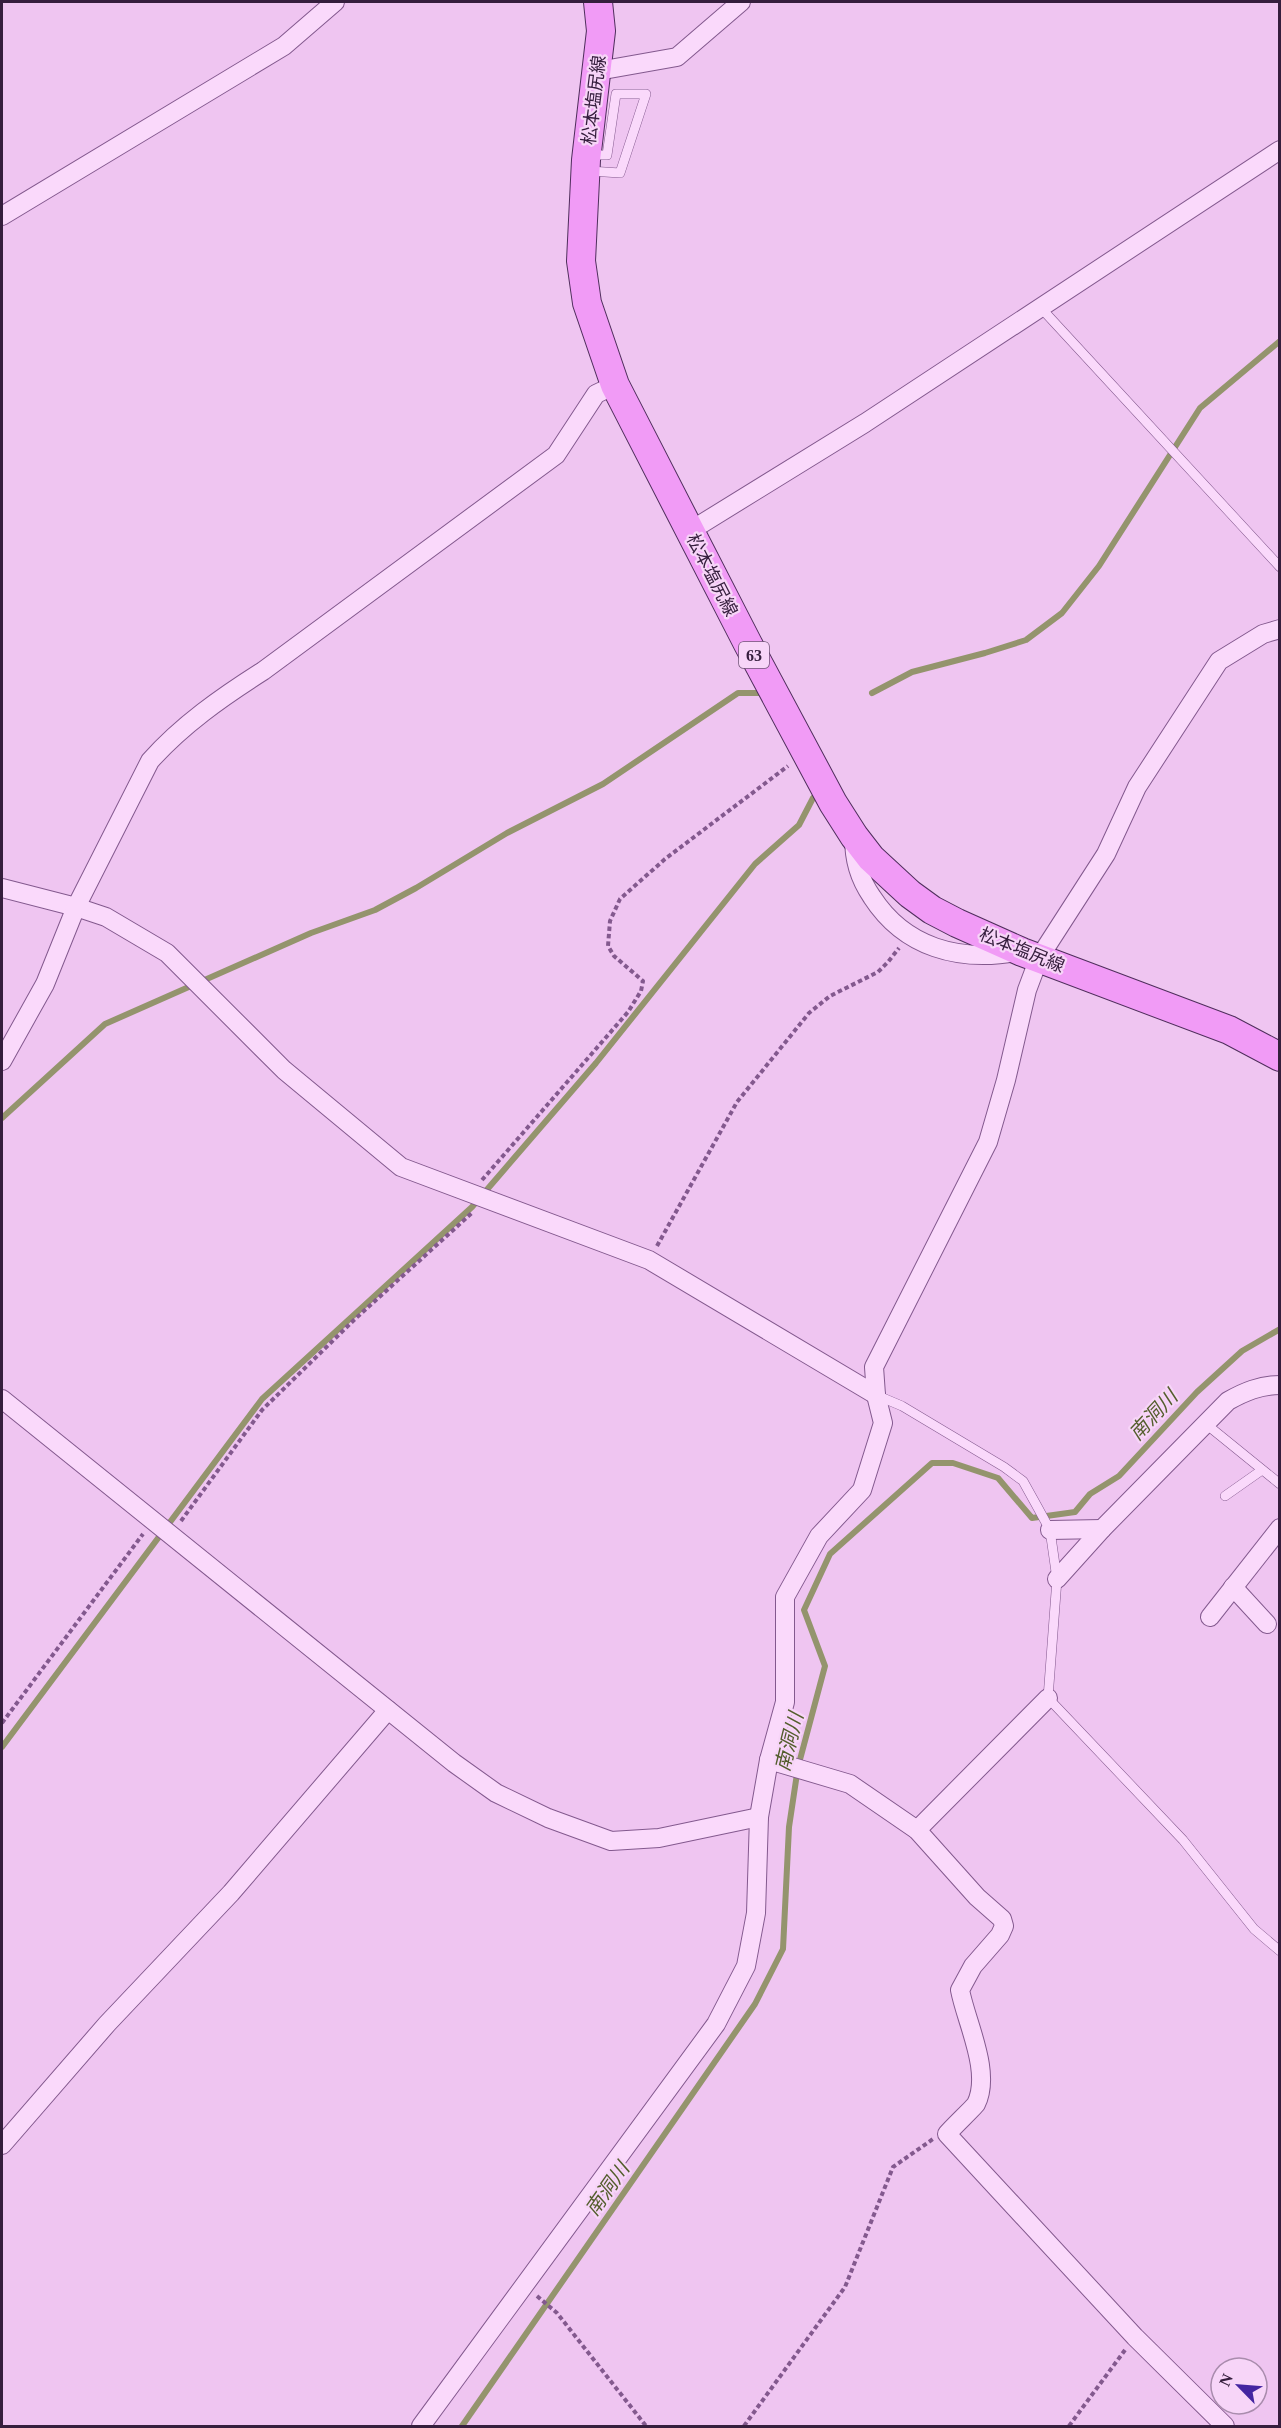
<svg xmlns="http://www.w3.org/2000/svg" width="1281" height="2428" viewBox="0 0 1281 2428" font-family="'Times New Roman','Noto Sans JP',serif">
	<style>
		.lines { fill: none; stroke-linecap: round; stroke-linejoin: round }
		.stream { stroke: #94946d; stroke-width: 6 }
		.service-casing { stroke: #83598e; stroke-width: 10 }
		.minor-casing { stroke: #83598e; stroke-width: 20 }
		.primary-casing { stroke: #4f2e5c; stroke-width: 30 }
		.path { stroke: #83598e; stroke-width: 4; stroke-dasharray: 4.5 3; stroke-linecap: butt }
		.service { stroke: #fad9fb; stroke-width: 9 }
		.minor { stroke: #fad9fb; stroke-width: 18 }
		.primary { stroke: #f19bf6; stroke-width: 28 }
		.labels { text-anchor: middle; stroke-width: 4.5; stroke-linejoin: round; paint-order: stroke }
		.shield { fill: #f7d5f8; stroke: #6f5575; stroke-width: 1.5 }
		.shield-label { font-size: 16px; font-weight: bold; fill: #351e3d }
		.street-label { font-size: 18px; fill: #351e3d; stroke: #f7d5f8 }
		.water-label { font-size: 20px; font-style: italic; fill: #545e2d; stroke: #f7d5f8 }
	</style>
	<rect width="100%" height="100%" fill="#efc5f1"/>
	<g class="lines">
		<g class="stream">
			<path d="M872,693L912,672L985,653L1026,640L1062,613L1099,566L1200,408L1280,341"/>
			<path d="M2,1118L105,1024L311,933L375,910L416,888L507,833L603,784L738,693H762"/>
			<path d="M2,1747L262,1399L472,1207L596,1063L755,864L799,825L813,798"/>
			<path d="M462,2426L755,2004L783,1949L789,1827L798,1767L825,1666L804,1610L830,1554L932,1463H953L998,1478L1032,1518L1075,1512L1090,1494L1119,1476L1197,1392L1242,1351L1280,1329"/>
		</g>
		<g class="service-casing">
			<g id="service">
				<path d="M589,155H607L616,94H646L620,173L590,171"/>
				<path d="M1041,308L1280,567"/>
				<path d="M876,1395L902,1406L1004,1467L1023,1481L1038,1508L1050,1530L1057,1579L1048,1698L1183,1840L1254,1929L1280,1951"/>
				<path d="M1206,1424L1280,1484"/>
				<path d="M1225,1496L1262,1470"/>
			</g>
		</g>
		<g class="minor-casing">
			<g id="minor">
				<path d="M598,71L677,57L741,2"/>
				<path d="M2,216L284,46L335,2"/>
				<path d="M690,531L865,423L1280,150"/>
				<path d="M854,837C854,860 859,878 872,897C905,948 959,962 1017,952"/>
				<path d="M2,888L76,907L106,917L167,953L284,1070L401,1167L649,1260L876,1395"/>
				<path d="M2,1061L45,984L76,907L150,761C182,725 222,697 263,671L556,455L596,394L615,385"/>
				<path d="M2,1399L454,1763L496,1793L548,1818L611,1841L659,1838L759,1817"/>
				<path d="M1050,1530L1102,1529"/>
				<path d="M1057,1579L1102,1529L1228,1401C1244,1392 1260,1385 1280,1385"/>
				<path d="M1233,1587L1267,1624"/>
				<path d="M1210,1617L1280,1528"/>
				<path d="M769,1760L850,1784L917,1830L977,1897L1002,1919L1004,1926L1000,1935L973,1966L960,1990C966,2022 992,2072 976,2104C974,2107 952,2128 947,2134L1135,2337L1225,2426"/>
				<path d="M917,1830L1048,1698"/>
				<path d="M2,2145L107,2024L231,1893L388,1710"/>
				<path d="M421,2426L716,2024L746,1966L756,1913L759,1817L769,1760L785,1702V1597L819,1536L862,1490L883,1423L876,1395L874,1367L988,1142L1006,1080L1027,990L1039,958L1106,854L1137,787L1219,661L1263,634L1280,629"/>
			</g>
		</g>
		<g class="primary-casing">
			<path id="primary" d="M598,2L601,31L586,160L581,261L587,303L615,385L748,644L833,803L854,836L871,858L910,894L932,910L957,923L1022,952L1229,1030L1280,1057"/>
		</g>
		<g class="path">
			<path d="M482,1180L628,1012L641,991L643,981L614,956L608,946L610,921L620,899L665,859L788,766"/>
			<path d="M657,1246L737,1102L809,1013L830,996L878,972L888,962L899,948"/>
			<path d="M181,1521L262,1410L354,1320L473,1212"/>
			<path d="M2,1723L143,1534"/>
			<path d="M537,2296L557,2313L646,2426"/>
			<path d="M744,2426L845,2287L893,2167L933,2139"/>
			<path d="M1069,2426L1125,2350"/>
		</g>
		<use href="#service" class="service"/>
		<use href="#minor" class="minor"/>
		<use href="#primary" class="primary"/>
	</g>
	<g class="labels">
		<rect class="shield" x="739" y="642" width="30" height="26" rx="4.5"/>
		<g class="shield-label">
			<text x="754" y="661">63</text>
		</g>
		<g class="street-label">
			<text transform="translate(594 100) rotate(-83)" y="6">松本塩尻線</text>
			<text transform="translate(712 575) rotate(63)" y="6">松本塩尻線</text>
			<text transform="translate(1022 950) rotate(22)" y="6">松本塩尻線</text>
		</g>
		<g class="water-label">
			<text transform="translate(1153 1415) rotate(-47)" y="7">南洞川</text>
			<text transform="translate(789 1742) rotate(-76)" y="7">南洞川</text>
			<text transform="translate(607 2189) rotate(-55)" y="7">南洞川</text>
		</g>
	</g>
	<rect width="1281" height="2428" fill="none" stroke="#351e3d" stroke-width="6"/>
	<g transform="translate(1239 2386) rotate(295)"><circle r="28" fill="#f7d5f8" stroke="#a98cad" stroke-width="1.5"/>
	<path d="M0-4.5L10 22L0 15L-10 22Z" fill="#4425a1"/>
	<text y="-9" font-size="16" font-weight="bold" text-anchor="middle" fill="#351e3d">N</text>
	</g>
</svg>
